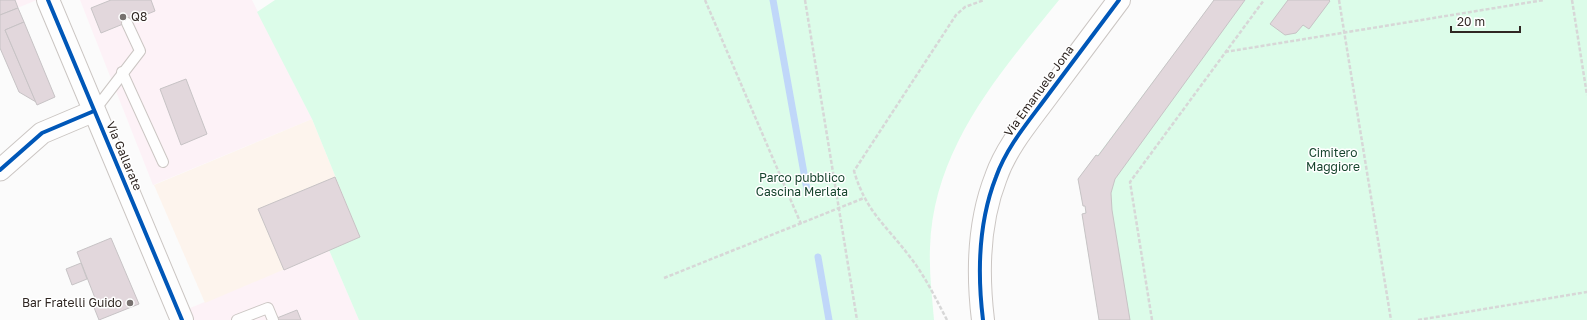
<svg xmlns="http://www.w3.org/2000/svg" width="1587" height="320" viewBox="0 0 1587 320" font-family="'Golos Text',sans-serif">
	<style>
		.commercial { fill: #fdf2f7 }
		.industrial { fill: #fdf4ed }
		.green { fill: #dcfce9 }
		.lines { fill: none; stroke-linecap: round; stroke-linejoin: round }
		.stream { stroke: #c0d7f9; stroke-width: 7 }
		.building { fill: #e2d7dc; stroke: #c7c3c5 }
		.service-casing { stroke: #cbc6c3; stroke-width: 12 }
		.minor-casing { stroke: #cbc6c3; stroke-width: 23 }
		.tertiary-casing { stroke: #cbc6c3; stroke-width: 24 }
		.primary-casing { stroke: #cbc6c3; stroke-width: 24 }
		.path { stroke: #d7d7d7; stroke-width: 2.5; stroke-dasharray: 4 2; stroke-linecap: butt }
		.service { stroke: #fefefe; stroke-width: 10 }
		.minor { stroke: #fefefe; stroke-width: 21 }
		.tertiary { stroke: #fefefe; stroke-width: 22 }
		.primary { stroke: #fefefe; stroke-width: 22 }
		.cycleway-casing { stroke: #fff; stroke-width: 6 }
		.cycleway { stroke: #0057b8; stroke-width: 4 }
		.poi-dot { fill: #77716f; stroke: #fff; stroke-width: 1.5 }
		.labels { text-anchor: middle; stroke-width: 3; stroke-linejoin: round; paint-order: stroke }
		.poi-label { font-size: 12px; fill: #302723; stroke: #fff; text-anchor: start }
		.street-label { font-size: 12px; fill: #302723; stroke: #fff }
		.park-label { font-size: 12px; fill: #16442d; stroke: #fff }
	</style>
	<rect width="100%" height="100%" fill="#fbfbfb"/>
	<g class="commercial">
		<path d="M0,0H37L0,15Z"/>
		<path d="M80,0H252L312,119L153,185Z"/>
		<path d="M329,250L359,320H187L183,311Z"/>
	</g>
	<path class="industrial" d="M312,119L360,237L205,303L154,185Z"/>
	<g class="green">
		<path d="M275,0H1059C1000,73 933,148 930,248C929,272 932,296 934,320H359L329,250L360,237L312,119L257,12Z"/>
		<path d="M1214,0H1587V320H1099L1082,214L1086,213L1085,206H1083L1078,179L1096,155H1098Z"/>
	</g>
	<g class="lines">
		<g class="stream">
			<path d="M773,0L807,190"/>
			<path d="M818,257L829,320"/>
		</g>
	</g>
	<g class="building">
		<path d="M0,0H15L18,8L0,15Z"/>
		<path d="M111,0H151L155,11L101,33L91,8Z"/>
		<path d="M1214,0H1245L1115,179L1111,193L1112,210L1130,320H1099L1082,214L1086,213L1085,206H1083L1078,179L1096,155L1098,156Z"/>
		<path d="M1288,0H1329L1330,1L1309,29L1303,25L1296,33L1285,35L1270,24Z"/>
		<path d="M18,8L24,22L5,30L36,102L19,92L0,48V15Z"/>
		<path d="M24,22L55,97L37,105L5,30Z"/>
		<path d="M186,79L207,134L181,145L160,89Z"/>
		<path d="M335,177L360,237L284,270L258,209Z"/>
		<path d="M111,238L139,304L99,320L91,300L95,298L77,252Z"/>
		<path d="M81,263L87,279L72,285L66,269Z"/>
		<path d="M297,310L301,320H272Z"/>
	</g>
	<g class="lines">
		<g class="service-casing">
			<g id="service">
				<path d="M122,72L163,162"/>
				<path d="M94,111L140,51L127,23"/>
				<path d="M237,320L268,308L273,320"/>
			</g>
		</g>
		<g class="minor-casing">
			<path id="minor" d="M0,170L42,133L94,111"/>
		</g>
		<g class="tertiary-casing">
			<path id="tertiary" d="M983,320C977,271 978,223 996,177C1007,146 1029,121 1048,95C1072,63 1095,32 1119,0"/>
		</g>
		<g class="primary-casing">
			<path id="primary" d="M48,0L182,320"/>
		</g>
		<g class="path">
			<path d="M705,0L801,224"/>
			<path d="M805,0L857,320"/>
			<path d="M1339,0L1391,320"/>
			<path d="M1572,0L1587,95"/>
			<path d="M1225,52L1544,0"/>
			<path d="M664,278L864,198"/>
			<path d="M947,320C936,299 925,276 910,257C886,225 866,212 854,171L956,15L965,7L984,0"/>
			<path d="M1152,320L1130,182L1264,0"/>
			<path d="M1418,320L1587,292"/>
		</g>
		<use href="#service" class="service"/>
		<use href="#minor" class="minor"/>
		<use href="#tertiary" class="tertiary"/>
		<use href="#primary" class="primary"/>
		<g class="cycleway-casing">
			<g id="cycleway">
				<path d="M48,0L182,320"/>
				<path d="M0,170L42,133L94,111"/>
				<path d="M983,320C977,271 978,223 996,177C1007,146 1029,121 1048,95C1072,63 1095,32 1119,0"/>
			</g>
		</g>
		<use href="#cycleway" class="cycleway"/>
	</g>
	<g class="poi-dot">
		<circle cx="123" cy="17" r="4"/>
		<circle cx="130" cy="303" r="4"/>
	</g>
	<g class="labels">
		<g class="poi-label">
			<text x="131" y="21">Q8</text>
			<text x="122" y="307" text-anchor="end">Bar Fratelli Guido</text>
		</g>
		<g class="street-label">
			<text transform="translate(1039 91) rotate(-54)" y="4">Via Emanuele Jona</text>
			<text transform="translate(124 156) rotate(67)" y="4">Via Gallarate</text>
		</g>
		<g class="park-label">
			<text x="1333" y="157">Cimitero<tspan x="1333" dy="14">Maggiore</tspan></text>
			<text x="802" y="182">Parco pubblico<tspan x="802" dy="14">Cascina Merlata</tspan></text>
		</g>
	</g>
	<path d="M1451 26v6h69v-6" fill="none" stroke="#302723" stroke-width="2"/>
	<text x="1457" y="26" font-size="12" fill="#302723" stroke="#ffffff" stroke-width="3" paint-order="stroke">20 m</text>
</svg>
